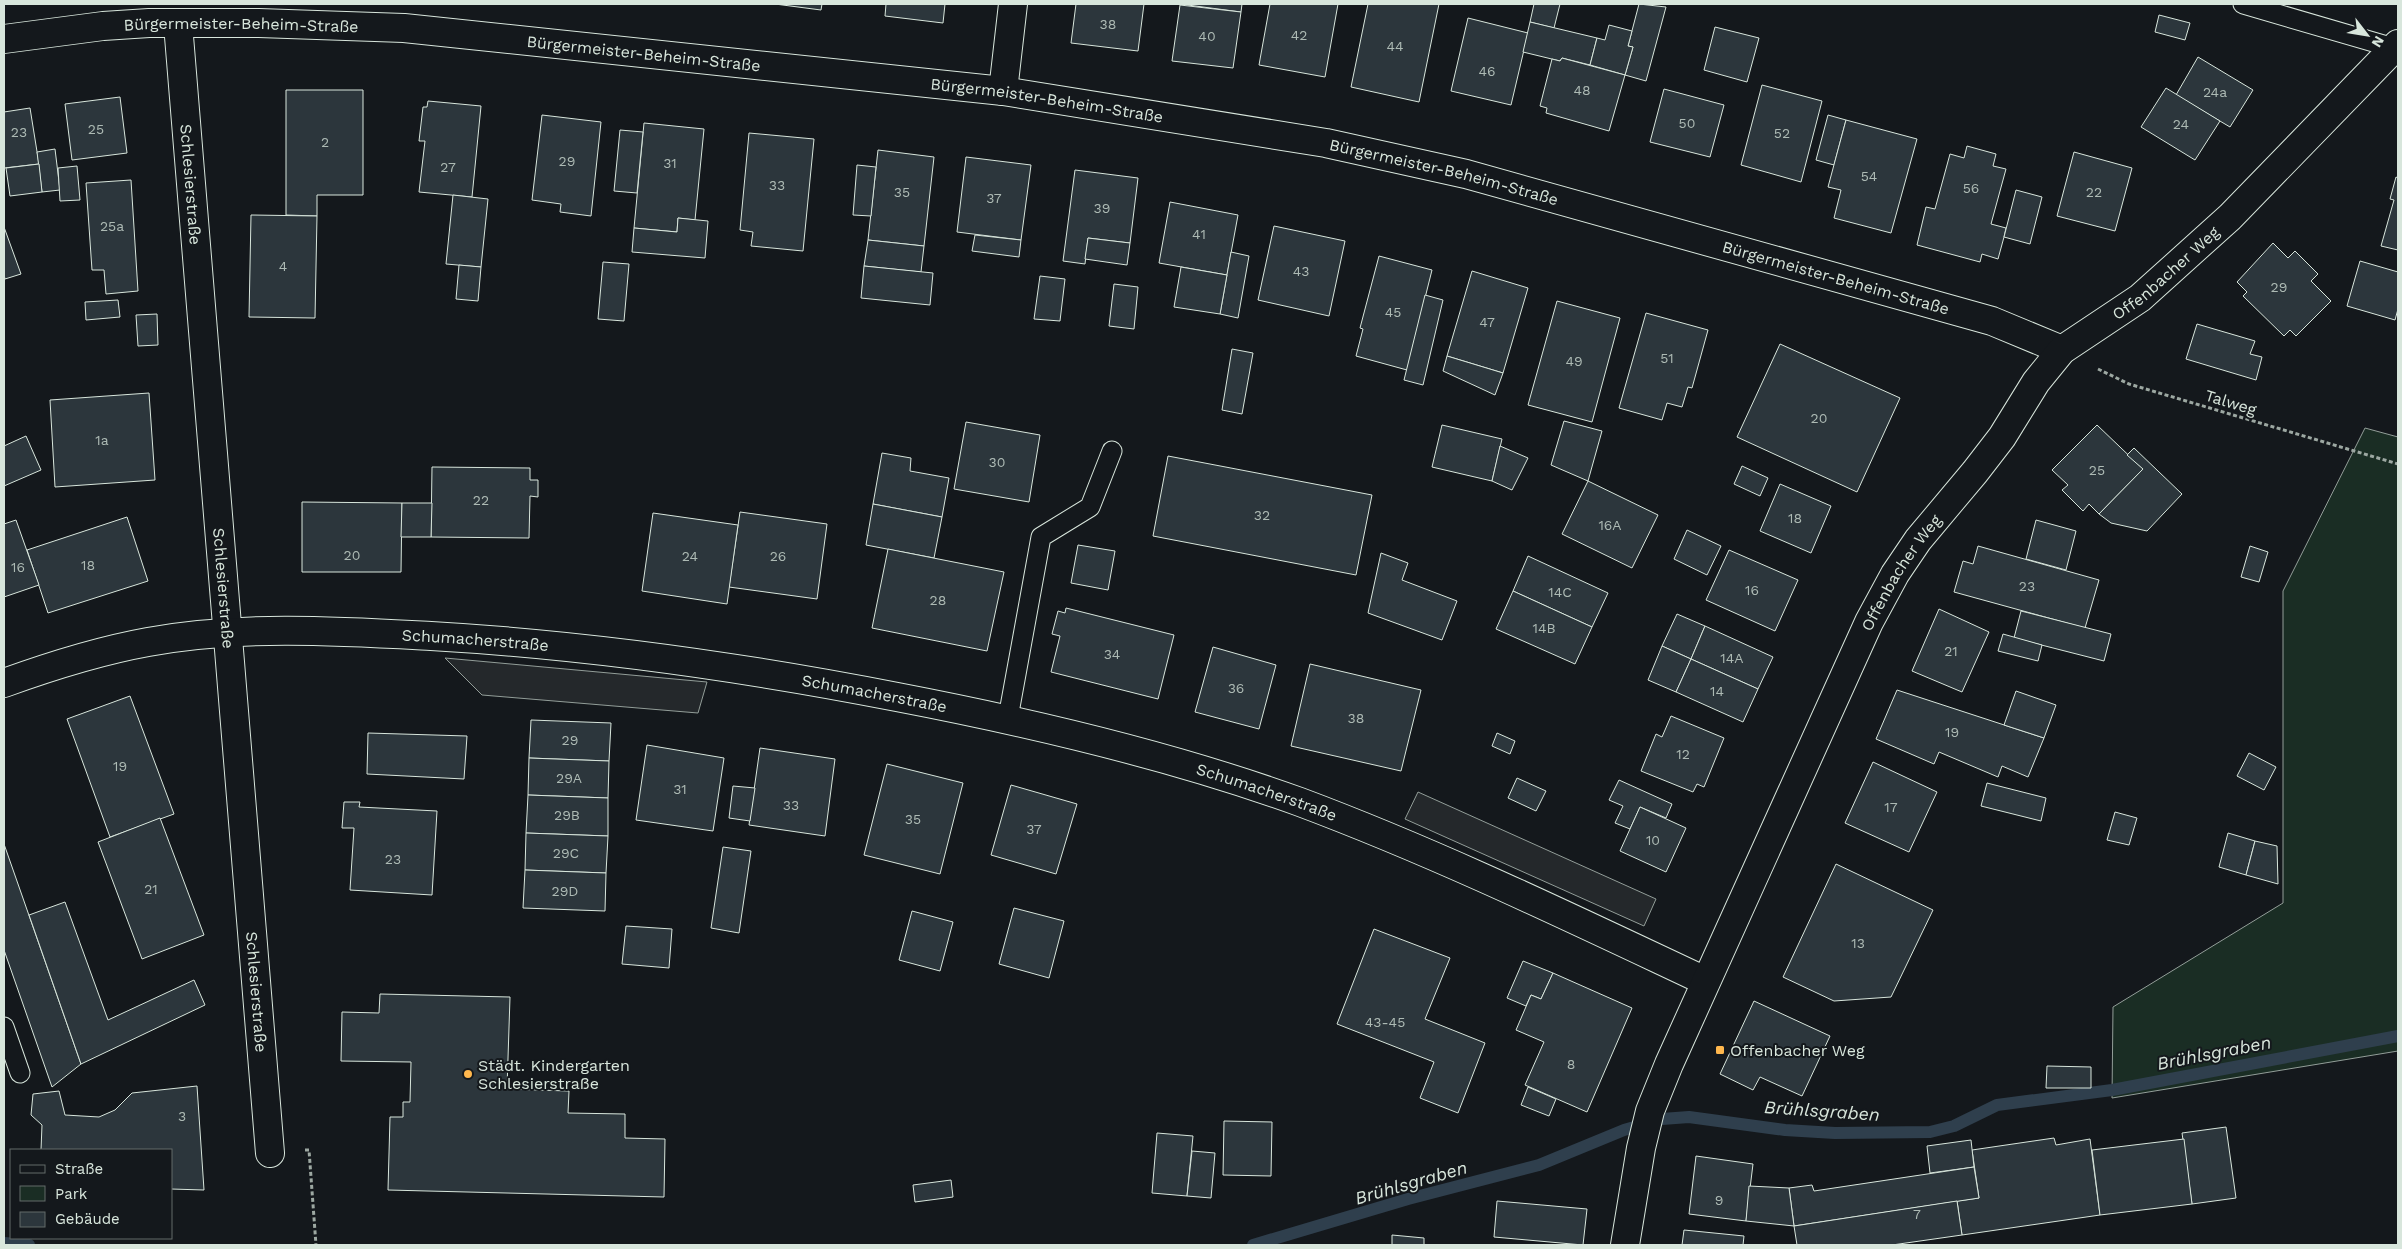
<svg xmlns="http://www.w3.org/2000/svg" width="2402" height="1249" viewBox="0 0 2402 1249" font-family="'Work Sans',sans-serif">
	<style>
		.green { fill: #1a2d24; stroke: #939e99 }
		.parking { fill: #24282b; stroke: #939e99 }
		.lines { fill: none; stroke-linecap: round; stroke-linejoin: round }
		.stream { stroke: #2f3f4d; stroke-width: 12 }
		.building { fill: #2c363c; stroke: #d8e6dc }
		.service-casing { stroke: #d8e6dc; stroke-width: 21 }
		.minor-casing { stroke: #d8e6dc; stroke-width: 30 }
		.path { stroke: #9da8a2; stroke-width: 3; stroke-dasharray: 4 2.5; stroke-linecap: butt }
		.service { stroke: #14181c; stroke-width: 19 }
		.minor { stroke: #14181c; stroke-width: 28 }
		.poi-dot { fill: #ffb74d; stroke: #14181c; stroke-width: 2 }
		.labels { text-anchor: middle; stroke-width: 4; stroke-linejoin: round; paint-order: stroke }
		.number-label { font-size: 14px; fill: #adbab4 }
		.street-label { font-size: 16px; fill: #d8e6dc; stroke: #14181c }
		.poi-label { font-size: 16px; fill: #d8e6dc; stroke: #14181c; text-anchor: start }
		.water-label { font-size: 18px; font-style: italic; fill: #d8e6dc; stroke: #14181c }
	</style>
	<rect width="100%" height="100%" fill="#14181c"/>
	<path class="green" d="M2365,428L2398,437V1051L2112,1098L2113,1007L2283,903V591Z"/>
	<g class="parking">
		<path d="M445,658L609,673L707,682L698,713L482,695Z"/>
		<path d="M1418,792L1656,899L1644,926L1405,819Z"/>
	</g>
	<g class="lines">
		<g class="stream">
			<path d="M4,1243L29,1245"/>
			<path d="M1253,1245L1408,1199L1539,1165L1624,1130L1662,1119L1689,1117L1785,1130L1835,1133L1930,1132L1954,1126L1997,1105L2112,1090L2398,1036"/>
		</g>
	</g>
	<g class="building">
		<path d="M775,4H822L821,10Z"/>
		<path d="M886,4H945L943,23L885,16Z"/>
		<path d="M1076,4H1144L1138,51L1071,43Z"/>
		<path d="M1180,4H1242L1241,12Z"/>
		<path d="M1270,4H1338L1325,77L1259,65Z"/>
		<path d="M1368,4H1439L1419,102L1351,87Z"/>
		<path d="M1534,4H1560L1554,28L1530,22Z"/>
		<path d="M1639,4L1666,7L1646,81L1625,75L1633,47L1628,46Z"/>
		<path d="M1180,5L1241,12L1233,68L1172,61Z"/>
		<path d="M2159,15L2190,23L2185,40L2155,32Z"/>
		<path d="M1468,18L1528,33L1511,105L1451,91Z"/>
		<path d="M1530,22L1597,38L1590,65L1562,58L1560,61L1523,52Z"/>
		<path d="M1609,25L1632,31L1628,46L1633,47L1625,75L1590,65L1597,38L1605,40Z"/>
		<path d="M1715,27L1759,38L1747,82L1704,70Z"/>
		<path d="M2198,57L2253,90L2230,127L2176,95Z"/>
		<path d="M1562,58L1625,75L1609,131L1546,113L1547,108L1540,106L1552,59L1560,61Z"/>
		<path d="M1762,85L1822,101L1801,182L1741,165Z"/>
		<path d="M2166,88L2220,121L2195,160L2141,127Z"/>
		<path d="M1664,89L1724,105L1710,157L1650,142Z"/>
		<path d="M286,90H363V195H317V216L286,215Z"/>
		<path d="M120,97L127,153L72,160L65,104Z"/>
		<path d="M428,101L481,106L472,197L419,192L425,141H419L423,107H427Z"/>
		<path d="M30,108L39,164L4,168V112Z"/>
		<path d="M542,115L601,122L591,216L560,212L561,204L532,200Z"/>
		<path d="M1828,115L1846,120L1834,165L1816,160Z"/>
		<path d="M1846,120L1917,139L1891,233L1834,218L1841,190L1828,187Z"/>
		<path d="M644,123L704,129L695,220L678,218L677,232L634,228Z"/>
		<path d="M620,130L643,132L637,193L614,191Z"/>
		<path d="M749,133L814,139L803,251L751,246L753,232L740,230Z"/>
		<path d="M1967,146L1996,154L1993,166L2006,169L1991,224L2006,228L2004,237L1998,259L1982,254L1980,262L1917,245L1926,207L1935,209L1950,154L1964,158Z"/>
		<path d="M55,149L60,190L42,192L37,152Z"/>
		<path d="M878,150L934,157L924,246L868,240Z"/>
		<path d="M2074,152L2132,168L2115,231L2057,216Z"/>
		<path d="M966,157L1031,165L1021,240L957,232Z"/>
		<path d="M39,164L42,192L10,196L6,168Z"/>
		<path d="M857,165L876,167L871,216L853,215Z"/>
		<path d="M77,166L80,200L60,201L58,168Z"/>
		<path d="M1075,170L1138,178L1130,243L1088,238L1085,264L1063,261Z"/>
		<path d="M2396,177L2398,178V250L2381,246L2394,200L2390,199Z"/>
		<path d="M131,180L138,291L106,294L104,270H92L86,183Z"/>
		<path d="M2016,190L2042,197L2030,244L2004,237Z"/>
		<path d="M453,195L488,199L481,267L446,264Z"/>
		<path d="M1170,202L1238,215L1227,275L1159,263Z"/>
		<path d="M251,215L317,216L315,318L249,317Z"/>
		<path d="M678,218L708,221L705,258L632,252L634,228L677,232Z"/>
		<path d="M1274,226L1345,241L1329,316L1258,300Z"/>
		<path d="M4,227L21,274L5,279L4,275Z"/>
		<path d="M975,235L1021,240L1019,257L972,251Z"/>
		<path d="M1088,238L1130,243L1127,265L1085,259Z"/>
		<path d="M868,240L924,246L921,272L864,266Z"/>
		<path d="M2273,243L2288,258L2295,251L2318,274L2311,281L2331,301L2296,336L2290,330L2284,336L2243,296L2247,292L2237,282Z"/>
		<path d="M1231,252L1249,256L1238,318L1220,314Z"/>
		<path d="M1379,256L1432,270L1407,370L1356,356L1363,329L1360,328Z"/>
		<path d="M2360,261L2398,272V309L2395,320L2347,306Z"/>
		<path d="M603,262L629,264L624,321L598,319Z"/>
		<path d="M459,265L481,267L478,301L456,299Z"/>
		<path d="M864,266L933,273L930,305L861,298Z"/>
		<path d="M1181,267L1227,275L1220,314L1174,307Z"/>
		<path d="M1472,271L1528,288L1503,373L1447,356Z"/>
		<path d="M1040,276L1065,279L1060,321L1034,319Z"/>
		<path d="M1114,284L1138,287L1134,329L1109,326Z"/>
		<path d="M1425,295L1443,300L1423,385L1404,380Z"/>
		<path d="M118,300L120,317L86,320L85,302Z"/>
		<path d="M1557,301L1620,318L1592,422L1528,405Z"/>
		<path d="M1646,313L1708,330L1692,388L1688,387L1682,407L1667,403L1662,420L1619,408Z"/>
		<path d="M157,314L158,345L138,346L136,315Z"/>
		<path d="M2197,324L2255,341L2250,354L2262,357L2256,380L2186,359Z"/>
		<path d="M1780,344L1900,398L1857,492L1737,437Z"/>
		<path d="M1232,349L1253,353L1242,414L1222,410Z"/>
		<path d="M1447,356L1503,373L1495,395L1443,371Z"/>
		<path d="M149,393L155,480L55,487L50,400Z"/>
		<path d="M1564,421L1602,431L1588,481L1551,465Z"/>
		<path d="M966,422L1040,435L1029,502L954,489Z"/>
		<path d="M1442,425L1502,439L1492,481L1432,467Z"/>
		<path d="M2097,425L2143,469L2099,514L2089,504L2083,511L2062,490L2068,485L2052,470Z"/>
		<path d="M26,436L41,470L4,486V446Z"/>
		<path d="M1500,446L1528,458L1512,490L1492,481Z"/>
		<path d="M2134,448L2182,494L2147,531L2111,523L2099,514L2143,469L2127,455Z"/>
		<path d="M882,453L911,458L910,471L949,478L942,517L873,504Z"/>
		<path d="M1168,456L1372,495L1356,575L1153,536Z"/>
		<path d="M1742,466L1768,478L1760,496L1734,484Z"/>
		<path d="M432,467L530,468V480H538V497L530,496L529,538L431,537Z"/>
		<path d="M1588,481L1658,515L1632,568L1562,534Z"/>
		<path d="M1780,484L1831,506L1811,553L1760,531Z"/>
		<path d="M302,502L402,503L401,572H302Z"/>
		<path d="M402,503H432L431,537H401Z"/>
		<path d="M873,504L942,517L934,558L866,545Z"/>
		<path d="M740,512L827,524L817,599L729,587Z"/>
		<path d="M653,513L738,525L727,604L642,591Z"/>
		<path d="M127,517L148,581L48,613L27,550Z"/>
		<path d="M16,520L39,585L4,597V524Z"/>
		<path d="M2036,520L2076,531L2066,570L2026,559Z"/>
		<path d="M1687,530L1721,546L1707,575L1674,559Z"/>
		<path d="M1078,545L1115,551L1108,590L1071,583Z"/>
		<path d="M1978,546L2099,580L2085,628L1954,592L1963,561L1973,564Z"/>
		<path d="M2250,546L2268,552L2259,582L2241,577Z"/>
		<path d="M888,549L1004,572L987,651L872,628Z"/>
		<path d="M1729,550L1798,580L1775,631L1706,600Z"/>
		<path d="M1381,553L1408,563L1402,580L1457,601L1442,640L1368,613Z"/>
		<path d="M1528,556L1608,593L1592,627L1513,591Z"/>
		<path d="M1513,591L1592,627L1575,664L1496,629Z"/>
		<path d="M1066,608L1174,635L1158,699L1051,672L1060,636L1052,634L1058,611L1065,613Z"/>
		<path d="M1939,609L1989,632L1962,692L1912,671Z"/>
		<path d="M2021,611L2111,634L2104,661L2014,638Z"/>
		<path d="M1677,614L1705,626L1691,659L1662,646Z"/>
		<path d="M1705,626L1773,657L1758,689L1691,659Z"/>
		<path d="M2003,634L2042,645L2038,661L1998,651Z"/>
		<path d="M1662,646L1691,659L1676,692L1648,680Z"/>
		<path d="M1213,647L1276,665L1259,729L1195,712Z"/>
		<path d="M1691,659L1758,689L1743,722L1676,692Z"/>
		<path d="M1310,664L1421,690L1401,771L1291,746Z"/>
		<path d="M1897,690L2044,738L2028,777L2002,766L1998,777L1939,752L1934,764L1876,739Z"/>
		<path d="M2016,691L2056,705L2044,738L2004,725Z"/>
		<path d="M130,696L174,814L110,837L67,719Z"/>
		<path d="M1671,716L1724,738L1704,787L1697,784L1693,792L1641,771L1656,734L1662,737Z"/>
		<path d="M531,720L611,723L609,761L529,758Z"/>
		<path d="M368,733L467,736L464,779L367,774Z"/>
		<path d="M1497,733L1515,741L1510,754L1492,746Z"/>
		<path d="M647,745L724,758L713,831L636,820Z"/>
		<path d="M760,748L835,759L825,836L749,825Z"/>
		<path d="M2249,753L2276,767L2264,790L2237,776Z"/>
		<path d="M529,758L609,761L608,798L528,795Z"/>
		<path d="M1873,762L1937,792L1909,852L1845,823Z"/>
		<path d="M887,764L963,783L940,874L864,855Z"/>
		<path d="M1517,778L1546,791L1536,811L1508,798Z"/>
		<path d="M1619,780L1672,804L1666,818L1640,807L1630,829L1615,823L1623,806L1609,800Z"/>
		<path d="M1987,783L2046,798L2041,821L1981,806Z"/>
		<path d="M1011,785L1077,804L1056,874L991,855Z"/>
		<path d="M733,786L755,788L750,821L729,818Z"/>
		<path d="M528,795L608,798V836L526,833Z"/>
		<path d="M344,802H360L359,807L437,811L432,895L350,890L354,828H342Z"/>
		<path d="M1640,807L1686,828L1666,872L1620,851Z"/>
		<path d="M2115,812L2137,818L2129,845L2107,840Z"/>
		<path d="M160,818L204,935L142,959L98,842Z"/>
		<path d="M526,833L608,836L606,873L525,870Z"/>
		<path d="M2228,833L2255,841L2246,875L2219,867Z"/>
		<path d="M2255,841L2277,846L2278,884L2246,875Z"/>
		<path d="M4,844L81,1064L52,1087L4,950Z"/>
		<path d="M723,847L751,851L739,933L711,928Z"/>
		<path d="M1836,864L1933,910L1891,997L1834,1001L1783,977Z"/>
		<path d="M525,870L606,873L605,911L523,908Z"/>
		<path d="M65,902L108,1020L194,980L205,1005L81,1064L29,915Z"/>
		<path d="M1014,908L1064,921L1049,978L999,964Z"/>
		<path d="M912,911L953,922L940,971L899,960Z"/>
		<path d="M626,926L672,929L669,968L622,964Z"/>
		<path d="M1374,929L1450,958L1425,1019L1485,1043L1458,1113L1420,1098L1434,1062L1337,1024Z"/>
		<path d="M1523,961L1553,973L1541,999L1531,995L1526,1006L1507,998Z"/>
		<path d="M1553,973L1632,1008L1587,1112L1525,1085L1544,1042L1516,1030L1531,995L1541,999Z"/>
		<path d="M380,994L510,997L507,1089L569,1091L568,1113L625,1114V1138L665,1139L664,1197L388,1190L390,1117H403V1102H410L411,1062L341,1061L342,1012L379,1013Z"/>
		<path d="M1754,1001L1830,1036L1802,1096L1760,1077L1753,1090L1720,1074Z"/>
		<path d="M2047,1066L2091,1067V1088H2046Z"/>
		<path d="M197,1086L204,1190L171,1189V1150H41L42,1125L31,1115L33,1094L59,1091L65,1115L99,1117L115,1110L132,1093Z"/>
		<path d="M1528,1087L1556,1099L1549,1116L1521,1105Z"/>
		<path d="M1224,1121L1272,1122L1271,1176L1223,1175Z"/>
		<path d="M2226,1127L2236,1198L2192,1204L2182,1133Z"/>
		<path d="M1157,1133L1193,1136L1187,1196L1152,1193Z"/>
		<path d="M2054,1138L2056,1145L2090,1139L2100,1215L1962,1235L1957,1201L1979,1198L1972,1150Z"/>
		<path d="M2184,1139L2192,1204L2100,1215L2092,1150Z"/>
		<path d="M1971,1140L1974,1167L1930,1173L1927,1146Z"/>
		<path d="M1192,1151L1215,1153L1211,1198L1187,1196Z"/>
		<path d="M1696,1156L1753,1164L1746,1221L1689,1214Z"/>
		<path d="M1974,1167L1979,1198L1794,1226L1789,1188L1812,1185L1814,1191Z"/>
		<path d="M951,1180L953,1197L915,1202L913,1185Z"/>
		<path d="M1749,1186L1789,1188L1794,1226L1746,1221Z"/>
		<path d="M1497,1201L1587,1209L1583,1245L1494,1237Z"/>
		<path d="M1957,1201L1962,1235L1892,1245H1797L1794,1226Z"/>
		<path d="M1684,1230L1744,1236L1743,1245H1682Z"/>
		<path d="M1392,1235L1424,1238V1245H1392Z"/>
	</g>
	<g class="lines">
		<g class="service-casing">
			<g id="service">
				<path d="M2243,4L2394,48"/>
				<path d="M1008,718L1041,537L1090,507L1112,451"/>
				<path d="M4,1027L20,1073"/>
			</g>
		</g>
		<g class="minor-casing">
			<g id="minor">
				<path id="s1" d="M178,24L270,1153"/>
				<path id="s2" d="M4,39L103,26L149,23H259L404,28L1003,91L1326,143L1466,174L1992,321L2062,350"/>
				<path d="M1003,91L1013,4"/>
				<path id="s3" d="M4,683C51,666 98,651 148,642C241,625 338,631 431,636C588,645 743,667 897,697C1033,723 1170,755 1300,802C1439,854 1571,918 1705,981"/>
				<path id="s4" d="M1625,1245L1641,1148L1650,1111L1669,1064L1869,622L1895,574L1918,540L1975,472L2002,437L2036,382L2062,350L2140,298L2230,217L2398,44"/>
			</g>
		</g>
		<g class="path">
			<path d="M2098,369L2129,384L2398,464"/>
			<path d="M305,1150H309L316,1245"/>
		</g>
		<use href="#service" class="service"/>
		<use href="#minor" class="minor"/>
	</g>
	<g class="poi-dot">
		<rect x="1715" y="1045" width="10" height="10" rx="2.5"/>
		<circle cx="468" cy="1074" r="5"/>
	</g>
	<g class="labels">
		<g class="number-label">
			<text x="1108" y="29">38</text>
			<text x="1299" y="40">42</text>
			<text x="1207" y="41">40</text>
			<text x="1395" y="51">44</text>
			<text x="1487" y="76">46</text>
			<text x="1582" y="95">48</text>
			<text x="2215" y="97">24a</text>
			<text x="1687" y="128">50</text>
			<text x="2181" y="129">24</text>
			<text x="96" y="134">25</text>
			<text x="19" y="137">23</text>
			<text x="1782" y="138">52</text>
			<text x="325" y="147">2</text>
			<text x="567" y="166">29</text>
			<text x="670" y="168">31</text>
			<text x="448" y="172">27</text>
			<text x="1869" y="181">54</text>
			<text x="777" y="190">33</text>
			<text x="1971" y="193">56</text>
			<text x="902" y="197">35</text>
			<text x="2094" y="197">22</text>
			<text x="994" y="203">37</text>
			<text x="1102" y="213">39</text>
			<text x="112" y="231">25a</text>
			<text x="1199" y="239">41</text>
			<text x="283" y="271">4</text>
			<text x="1301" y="276">43</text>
			<text x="2279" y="292">29</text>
			<text x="1393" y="317">45</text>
			<text x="1487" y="327">47</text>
			<text x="1667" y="363">51</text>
			<text x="1574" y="366">49</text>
			<text x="1819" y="423">20</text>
			<text x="102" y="445">1a</text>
			<text x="997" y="467">30</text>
			<text x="2097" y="475">25</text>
			<text x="481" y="505">22</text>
			<text x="1262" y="520">32</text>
			<text x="1795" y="523">18</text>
			<text x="1610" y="530">16A</text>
			<text x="352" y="560">20</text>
			<text x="690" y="561">24</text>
			<text x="778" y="561">26</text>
			<text x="88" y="570">18</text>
			<text x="18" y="572">16</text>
			<text x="2027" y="591">23</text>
			<text x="1752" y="595">16</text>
			<text x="1560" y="597">14C</text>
			<text x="938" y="605">28</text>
			<text x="1544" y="633">14B</text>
			<text x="1951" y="656">21</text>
			<text x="1112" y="659">34</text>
			<text x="1732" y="663">14A</text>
			<text x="1236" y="693">36</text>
			<text x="1717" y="696">14</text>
			<text x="1356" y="723">38</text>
			<text x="1952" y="737">19</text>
			<text x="570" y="745">29</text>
			<text x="1683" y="759">12</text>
			<text x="120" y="771">19</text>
			<text x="569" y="783">29A</text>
			<text x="680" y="794">31</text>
			<text x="791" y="810">33</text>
			<text x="1891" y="812">17</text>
			<text x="567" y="820">29B</text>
			<text x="913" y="824">35</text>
			<text x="1034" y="834">37</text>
			<text x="1653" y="845">10</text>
			<text x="566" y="858">29C</text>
			<text x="393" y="864">23</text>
			<text x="151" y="894">21</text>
			<text x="565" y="896">29D</text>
			<text x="1858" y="948">13</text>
			<text x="1385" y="1027">43-45</text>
			<text x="1571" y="1069">8</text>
			<text x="182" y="1121">3</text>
			<text x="1719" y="1205">9</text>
			<text x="1917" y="1219">7</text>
		</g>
		<g class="street-label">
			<text dy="6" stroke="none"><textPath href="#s2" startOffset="238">Bürgermeister-Beheim-Straße</textPath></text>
			<text dy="6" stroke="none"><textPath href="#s2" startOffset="642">Bürgermeister-Beheim-Straße</textPath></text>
			<text dy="6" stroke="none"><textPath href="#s2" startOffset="1048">Bürgermeister-Beheim-Straße</textPath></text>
			<text dy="6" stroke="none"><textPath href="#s2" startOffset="1452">Bürgermeister-Beheim-Straße</textPath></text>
			<text dy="6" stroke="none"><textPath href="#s1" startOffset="161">Schlesierstraße</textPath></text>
			<text dy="6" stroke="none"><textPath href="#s4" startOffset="1136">Offenbacher Weg</textPath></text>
			<text dy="6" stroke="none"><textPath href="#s2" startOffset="1858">Bürgermeister-Beheim-Straße</textPath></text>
			<text transform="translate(2231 402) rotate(17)" y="6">Talweg</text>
			<text dy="6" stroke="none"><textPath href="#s4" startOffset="731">Offenbacher Weg</textPath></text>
			<text dy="6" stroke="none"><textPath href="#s1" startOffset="566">Schlesierstraße</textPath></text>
			<text dy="6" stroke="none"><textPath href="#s3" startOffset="478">Schumacherstraße</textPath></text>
			<text dy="6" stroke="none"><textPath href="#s3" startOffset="881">Schumacherstraße</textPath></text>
			<text dy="6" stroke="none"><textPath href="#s3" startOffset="1286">Schumacherstraße</textPath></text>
			<text dy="6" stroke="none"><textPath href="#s1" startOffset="971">Schlesierstraße</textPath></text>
		</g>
		<g class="poi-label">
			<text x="1730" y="1056">Offenbacher Weg</text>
			<text x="478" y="1071">Städt. Kindergarten<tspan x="478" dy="18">Schlesierstraße</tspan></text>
		</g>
		<g class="water-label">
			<text transform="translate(2214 1053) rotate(-11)" y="6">Brühlsgraben</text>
			<text transform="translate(1822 1111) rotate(4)" y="6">Brühlsgraben</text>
			<text transform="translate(1411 1183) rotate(-16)" y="6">Brühlsgraben</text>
		</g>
	</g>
	<rect width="2402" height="1249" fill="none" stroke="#d8e6dc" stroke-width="10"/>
	<rect x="10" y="1149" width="162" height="90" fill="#14181c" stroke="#626a69"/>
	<rect x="20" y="1165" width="25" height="8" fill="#14181c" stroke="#626a69"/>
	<text x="55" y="1174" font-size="15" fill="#d8e6dc">Straße</text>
	<rect x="20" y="1186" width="25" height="15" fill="#1a2d24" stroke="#626a69"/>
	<text x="55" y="1199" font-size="15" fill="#d8e6dc">Park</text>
	<rect x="20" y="1212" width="25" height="15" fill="#2c363c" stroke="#626a69"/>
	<text x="55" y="1224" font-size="15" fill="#d8e6dc">Gebäude</text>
	<g transform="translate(2367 35) rotate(121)" stroke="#14181c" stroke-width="4" paint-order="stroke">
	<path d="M0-4L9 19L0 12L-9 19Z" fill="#d8e6dc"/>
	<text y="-8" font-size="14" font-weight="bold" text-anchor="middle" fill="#d8e6dc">N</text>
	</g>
</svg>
